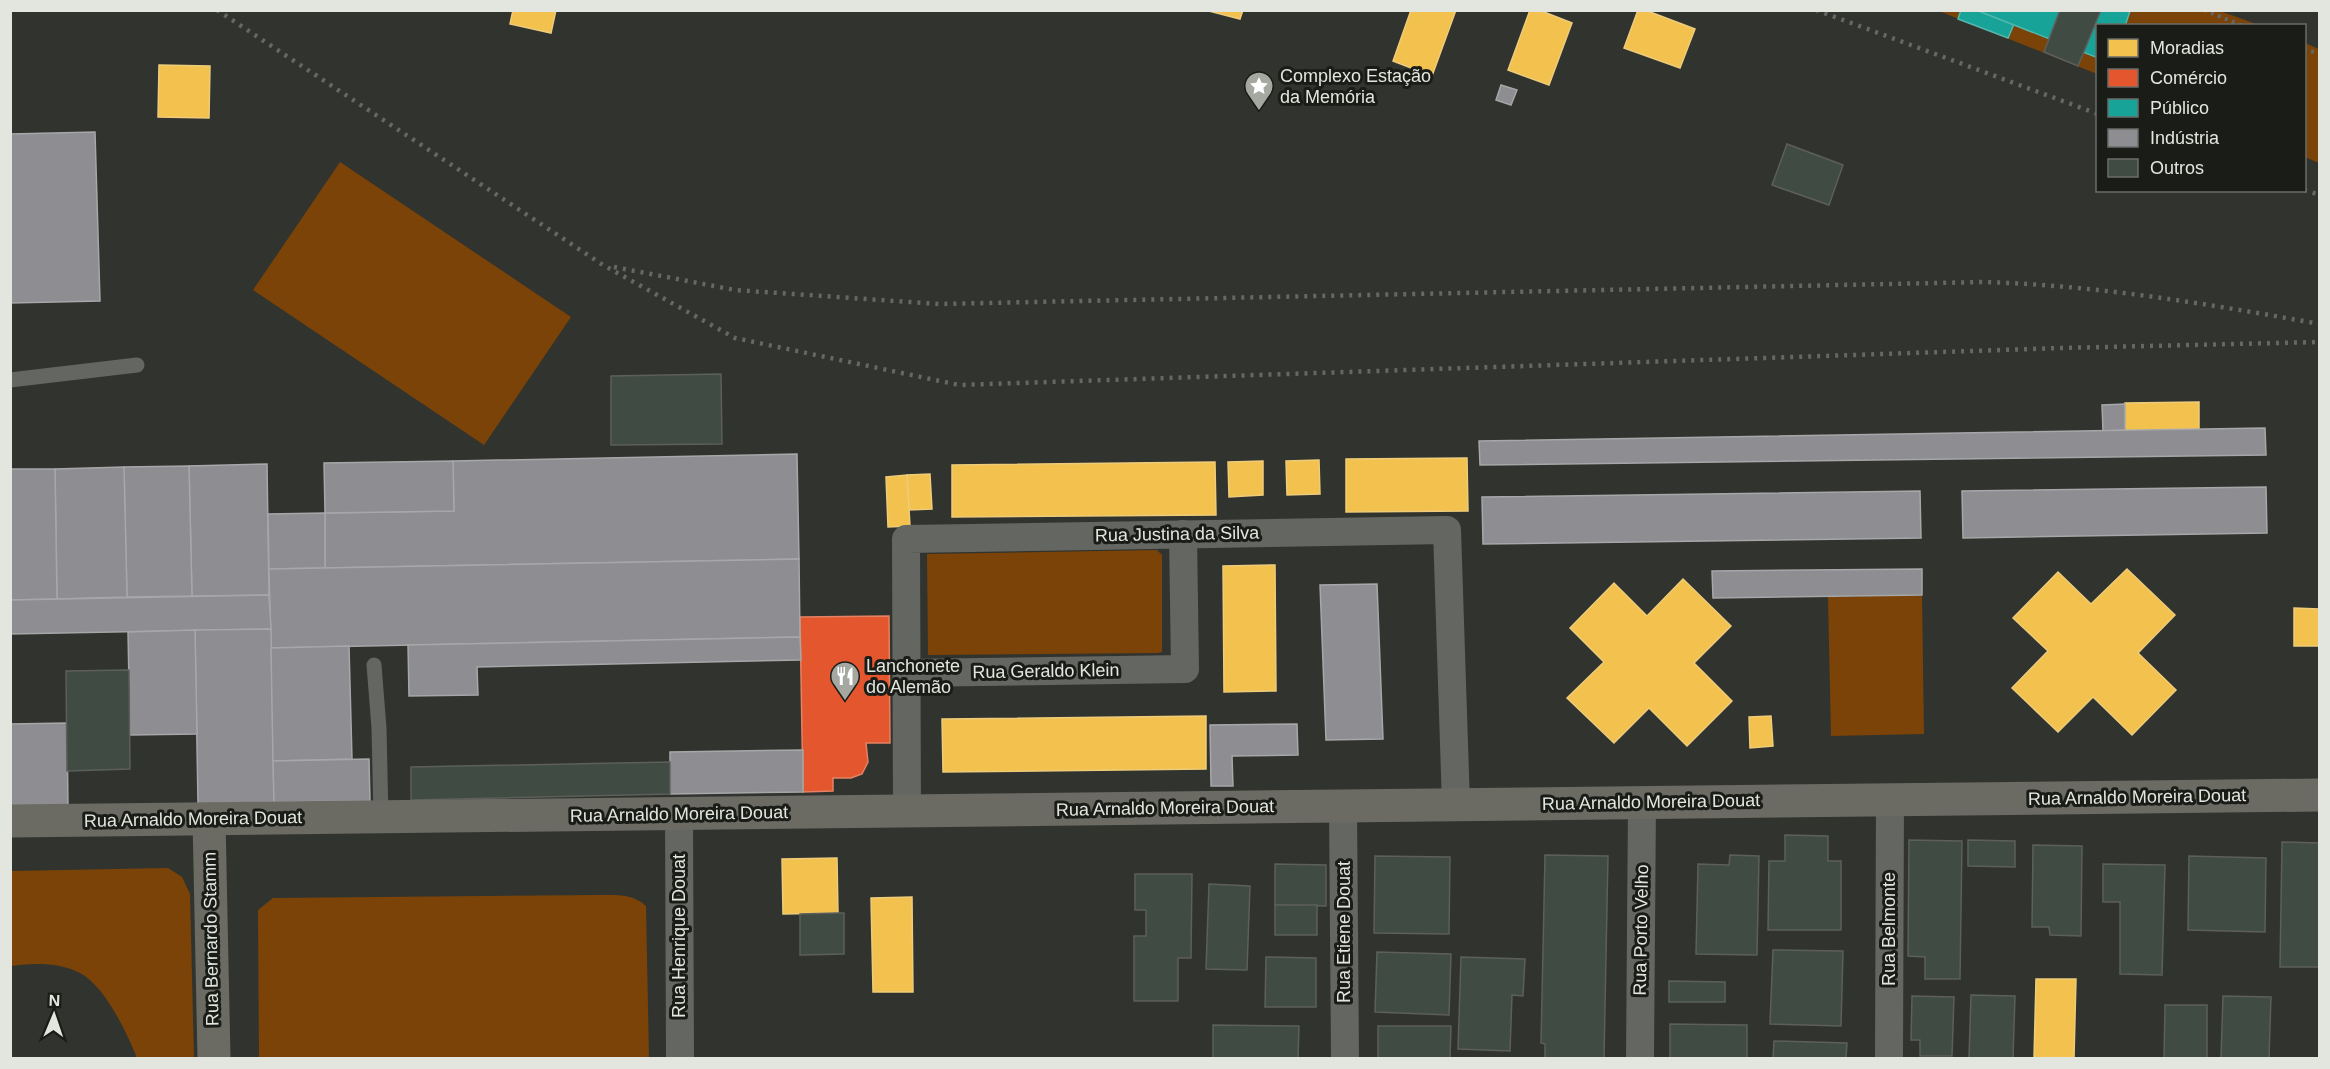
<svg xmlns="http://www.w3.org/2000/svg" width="2330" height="1069" viewBox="0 0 2330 1069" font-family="Arial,sans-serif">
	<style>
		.green { fill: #7b4307 }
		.homes { fill: #f2c14e; stroke: #eecc7a; stroke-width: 1.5 }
		.shops { fill: #e4572e; stroke: #e48263; stroke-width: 1.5 }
		.public { fill: #17a398; stroke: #54b7ad; stroke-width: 1.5 }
		.industry { fill: #8d8d92; stroke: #a7a7a9; stroke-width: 1.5 }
		.building { fill: #404b43; stroke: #5c5f5b; stroke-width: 1.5 }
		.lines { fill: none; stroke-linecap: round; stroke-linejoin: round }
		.path { stroke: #656663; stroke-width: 4; stroke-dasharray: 3 4.5; stroke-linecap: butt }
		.lane { stroke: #646662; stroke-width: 15 }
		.street { stroke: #646662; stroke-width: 28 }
		.secondary { stroke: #6b6b64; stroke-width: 33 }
		.rail { stroke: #676865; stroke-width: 4.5; stroke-dasharray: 3 6; stroke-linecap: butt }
		.labels { text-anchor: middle; stroke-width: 6; stroke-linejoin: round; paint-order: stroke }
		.poi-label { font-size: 18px; fill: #e3e5df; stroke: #1a1c18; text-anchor: start }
		.street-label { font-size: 18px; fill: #e3e5df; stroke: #1a1c18 }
	</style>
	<rect width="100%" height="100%" fill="#31332e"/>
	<g class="green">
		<path d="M1939,11H2220L2259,25L2098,26L2097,74Z"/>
		<path d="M2305,43L2319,49V163L2305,157Z"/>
		<path d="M340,162L571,317L484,445L253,290Z"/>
		<path d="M1157,550L1162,555V652L1158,653L928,655L927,554Z"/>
		<path d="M1922,595L1924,734L1831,736L1828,597Z"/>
		<path d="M168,868L182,877L190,894L194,1058H137C127,1033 105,986 80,973C59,962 33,963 11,966V871Z"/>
		<path d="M601,895C619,895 633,894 646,906L649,1058H259L258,910L273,898Z"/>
	</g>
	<g class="homes">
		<path d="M513,10H556L551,33L510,24Z"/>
		<path d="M1205,10H1243L1240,19Z"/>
		<path d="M1411,10H1456L1432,76L1393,61Z"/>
		<path d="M1530,10H1539L1572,23L1549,85L1508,70Z"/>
		<path d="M1638,10H1645L1695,29L1680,68L1624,48Z"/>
		<path d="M159,65L210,66L209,118L158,117Z"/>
		<path d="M2199,402V429L2125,430V403Z"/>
		<path d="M1467,458L1468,511L1346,512V459Z"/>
		<path d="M1319,460L1320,494L1287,495L1286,461Z"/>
		<path d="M1263,461V495L1229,497L1228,462Z"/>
		<path d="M1215,462L1216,515L952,517V465Z"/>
		<path d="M930,474L932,509L909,510L907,475Z"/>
		<path d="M907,475L910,526L888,527L886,477Z"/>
		<path d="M1275,565L1276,691L1224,692L1223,566Z"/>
		<path d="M2127,569L2175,615L2138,653L2176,690L2132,735L2093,697L2058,732L2012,688L2048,651L2013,618L2058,572L2091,604Z"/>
		<path d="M1683,579L1731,626L1694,663L1732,701L1687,746L1649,708L1614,743L1567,698L1604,662L1570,628L1614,583L1647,616Z"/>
		<path d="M2294,608L2319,609V646H2294Z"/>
		<path d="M1206,716V769L943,772L942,719Z"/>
		<path d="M1771,716L1773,746L1750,748L1749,717Z"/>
		<path d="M837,858L838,913L783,914L782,859Z"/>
		<path d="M912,897L913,992H873L871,898Z"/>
		<path d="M2036,979H2076L2074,1058H2034Z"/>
	</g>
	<path class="shops" d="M889,616L890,743H866L868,762L862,774L851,778H833V791L803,792L800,617Z"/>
	<g class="public">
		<path d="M1961,10H2020L2008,38L1958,19Z"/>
		<path d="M1976,10H2128L2130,11L2125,26H2098V58Z"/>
	</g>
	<g class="industry">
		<path d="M1501,85L1517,90L1511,105L1496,100Z"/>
		<path d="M95,132L100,301L11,303L10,134Z"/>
		<path d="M2125,404V430L2103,431L2102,405Z"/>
		<path d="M2265,428L2266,455L1480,465L1479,441Z"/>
		<path d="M797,454L799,559L325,568V513L454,511L453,461Z"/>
		<path d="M453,461L454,511L325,513L324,463Z"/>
		<path d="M267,464L269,595L192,596L189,466Z"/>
		<path d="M189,466L192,596L127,597L124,467Z"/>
		<path d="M124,467L127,597L57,599L55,469Z"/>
		<path d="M10,469H55L57,599L10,600Z"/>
		<path d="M2266,487L2267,533L1963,538L1962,491Z"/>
		<path d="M1920,491L1921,538L1483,544L1482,497Z"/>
		<path d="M325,513V568L269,569L268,514Z"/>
		<path d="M799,559L800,637L271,648L269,569Z"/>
		<path d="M1922,569V595L1713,598L1712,571Z"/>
		<path d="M1377,584L1383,739L1326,740L1320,585Z"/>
		<path d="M269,595L271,629L10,634V600Z"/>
		<path d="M271,629L274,802L198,804L195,630Z"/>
		<path d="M195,630L197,734L130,735L128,632Z"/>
		<path d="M800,637L801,660L477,667L478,695L409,696L408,645Z"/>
		<path d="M349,646L352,759L273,761L271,648Z"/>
		<path d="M67,723L68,807L10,808V724Z"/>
		<path d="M1297,724L1298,755L1232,756L1233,786H1211L1210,725Z"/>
		<path d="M803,750V792L670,794V752Z"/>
		<path d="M369,759L370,801L274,802L273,761Z"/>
	</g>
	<g class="building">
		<path d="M2060,10H2101L2078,66L2044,52Z"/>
		<path d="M1787,144L1843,165L1829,205L1772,185Z"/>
		<path d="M721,374L722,444L611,445V376Z"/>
		<path d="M129,670L130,769L67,771L66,671Z"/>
		<path d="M670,762V794L411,800V767Z"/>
		<path d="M1785,835L1828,836V861H1841V930H1768L1769,861H1785Z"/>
		<path d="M1909,840L1962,841L1960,979H1925V957L1908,956Z"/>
		<path d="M1968,840L2015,841V867L1968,866Z"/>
		<path d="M2282,842L2320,843V967H2280Z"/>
		<path d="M2033,845L2082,846L2081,936L2050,935L2049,927H2032Z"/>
		<path d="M1545,855L1608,856L1604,1058H1545V1044L1541,1043Z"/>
		<path d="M1730,855L1759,856L1757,955L1696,954L1698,864L1729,865Z"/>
		<path d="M1375,856L1450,857L1449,934L1374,933Z"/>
		<path d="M2189,856L2266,858L2265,932L2188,930Z"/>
		<path d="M1275,864L1326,865V906L1275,905Z"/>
		<path d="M2103,864L2165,865L2162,975L2120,974V902H2103Z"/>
		<path d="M1135,874H1192L1191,958H1178V1001H1134V936H1146V910H1135Z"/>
		<path d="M1209,884L1250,886L1247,970L1206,969Z"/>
		<rect x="1275" y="905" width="42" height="30"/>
		<path d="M838,913H844V954L800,955V914Z"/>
		<path d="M1773,950L1843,951L1841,1026L1770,1024Z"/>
		<path d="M1377,952L1451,954L1449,1015L1375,1012Z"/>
		<path d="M1266,957L1316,958V1007H1265Z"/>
		<path d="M1461,957L1525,959L1523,996L1512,995L1510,1051L1458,1049Z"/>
		<path d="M1669,981L1725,982V1002H1669Z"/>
		<path d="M1971,995L2015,996L2013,1058H1969Z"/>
		<path d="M1912,996L1954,997L1952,1056H1920V1040H1911Z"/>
		<path d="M2223,996L2271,997L2269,1058H2221Z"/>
		<path d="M2165,1005H2207V1058H2164Z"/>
		<path d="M1670,1024L1747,1025V1058H1670Z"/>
		<path d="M1213,1025L1299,1026L1298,1058H1213Z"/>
		<path d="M1378,1026H1451L1450,1058H1378Z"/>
		<path d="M1774,1041L1847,1043L1846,1058H1773Z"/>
	</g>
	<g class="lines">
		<g class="path">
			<path d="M2204,10L2243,26"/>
			<path d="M2304,49L2320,54"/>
		</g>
		<g class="lane">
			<path d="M10,380L137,365"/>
			<path d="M374,665L379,728L381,817"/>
		</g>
		<g class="street">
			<path d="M907,673L1185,669L1183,534"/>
			<path d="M1343,806L1345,1058"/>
			<path d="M907,811L906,539L1447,530L1456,805"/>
			<path d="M679,814L680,1058"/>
			<path d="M1640,1058L1642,802"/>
			<path d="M1889,1058L1890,800"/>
		</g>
		<g class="secondary">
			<path d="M209,819L214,1058"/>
			<path d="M10,821L2320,795"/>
		</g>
		<g class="rail">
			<path d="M217,10L603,265L735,338L959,385L2061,348L2320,342"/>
			<path d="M1816,10L2098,114"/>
			<path d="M2304,190L2320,195"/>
			<path d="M614,267L735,290L939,304L1982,282C2096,285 2208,304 2320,324"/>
		</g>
	</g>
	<defs>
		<g id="sight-pin" transform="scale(1.5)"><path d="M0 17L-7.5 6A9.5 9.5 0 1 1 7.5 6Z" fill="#a5a7a1" stroke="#1a1c18"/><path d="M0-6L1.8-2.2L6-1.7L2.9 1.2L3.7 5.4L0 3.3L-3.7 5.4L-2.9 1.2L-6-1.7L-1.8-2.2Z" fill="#fff"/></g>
		<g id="restaurant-pin" transform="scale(1.5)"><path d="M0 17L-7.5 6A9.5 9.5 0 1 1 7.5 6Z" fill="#a5a7a1" stroke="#1a1c18"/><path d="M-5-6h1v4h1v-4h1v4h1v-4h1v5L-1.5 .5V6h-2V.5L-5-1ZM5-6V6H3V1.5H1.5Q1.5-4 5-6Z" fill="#fff"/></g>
	</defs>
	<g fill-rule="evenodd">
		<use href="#sight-pin" x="1259" y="86"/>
		<use href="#restaurant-pin" x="845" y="676"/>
	</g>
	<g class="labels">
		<g class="poi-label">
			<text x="1280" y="82">Complexo Estação<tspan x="1280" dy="21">da Memória</tspan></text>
			<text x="866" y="672">Lanchonete<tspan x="866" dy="21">do Alemão</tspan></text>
		</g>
		<g class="street-label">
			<text transform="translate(1177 534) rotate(-1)" y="6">Rua Justina da Silva</text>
			<text transform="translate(1046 671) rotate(-1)" y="6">Rua Geraldo Klein</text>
			<text transform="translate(2137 797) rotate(-1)" y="6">Rua Arnaldo Moreira Douat</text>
			<text transform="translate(1651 802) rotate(-1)" y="6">Rua Arnaldo Moreira Douat</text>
			<text transform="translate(1165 808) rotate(-1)" y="6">Rua Arnaldo Moreira Douat</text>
			<text transform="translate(679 814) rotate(-1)" y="6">Rua Arnaldo Moreira Douat</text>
			<text transform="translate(193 819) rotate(-1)" y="6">Rua Arnaldo Moreira Douat</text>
			<text transform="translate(1889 929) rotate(-90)" y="6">Rua Belmonte</text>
			<text transform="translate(1641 930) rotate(-89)" y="6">Rua Porto Velho</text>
			<text transform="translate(1344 932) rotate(-90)" y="6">Rua Etiene Douat</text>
			<text transform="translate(679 936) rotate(-90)" y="6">Rua Henrique Douat</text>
			<text transform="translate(211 939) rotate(-91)" y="6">Rua Bernardo Stamm</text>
		</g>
	</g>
	<rect width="2330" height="1069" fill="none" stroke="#e3e5df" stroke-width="24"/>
	<rect x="2096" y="24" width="210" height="168" fill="#1a1c18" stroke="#6a6c68" stroke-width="1.5"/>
	<rect x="2108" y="39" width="30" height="18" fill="#f2c14e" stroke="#6a6c68" stroke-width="1.5"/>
	<text x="2150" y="54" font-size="18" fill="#e3e5df">Moradias</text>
	<rect x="2108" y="69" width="30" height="18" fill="#e4572e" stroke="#6a6c68" stroke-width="1.5"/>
	<text x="2150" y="84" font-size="18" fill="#e3e5df">Comércio</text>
	<rect x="2108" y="99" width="30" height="18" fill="#17a398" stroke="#6a6c68" stroke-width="1.5"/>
	<text x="2150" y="114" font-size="18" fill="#e3e5df">Público</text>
	<rect x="2108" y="129" width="30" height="18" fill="#8d8d92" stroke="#6a6c68" stroke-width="1.5"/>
	<text x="2150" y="144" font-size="18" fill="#e3e5df">Indústria</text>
	<rect x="2108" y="159" width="30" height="18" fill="#404b43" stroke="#6a6c68" stroke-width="1.5"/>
	<text x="2150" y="174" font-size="18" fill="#e3e5df">Outros</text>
	<g transform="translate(54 1015) rotate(2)" stroke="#1a1c18" stroke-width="4.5" paint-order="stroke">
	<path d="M0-4.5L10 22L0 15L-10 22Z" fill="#e3e5df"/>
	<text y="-9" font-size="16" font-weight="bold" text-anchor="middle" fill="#e3e5df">N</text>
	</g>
</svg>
